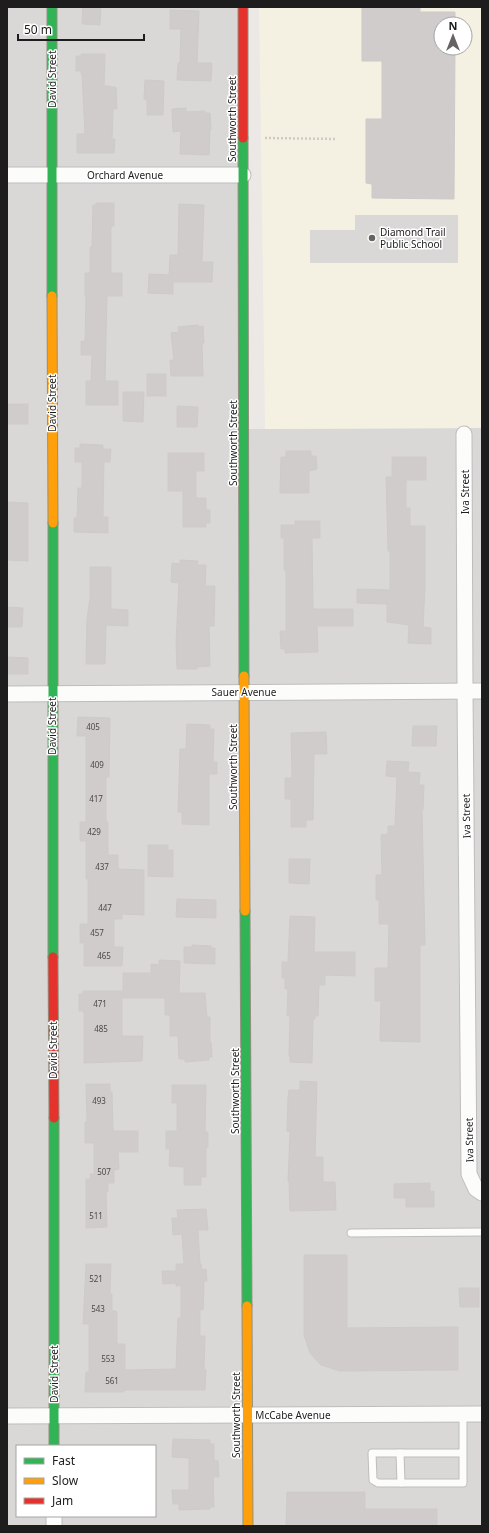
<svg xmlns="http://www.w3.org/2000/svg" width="489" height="1533" viewBox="0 0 489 1533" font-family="'Noto Sans',sans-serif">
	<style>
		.residential { fill: #dad8d7; fill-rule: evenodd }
		.education { fill: #f4f0e2; fill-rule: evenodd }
		.religious { fill: #d9d8d7 }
		.building { fill: #d0cccb; stroke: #cecac8 }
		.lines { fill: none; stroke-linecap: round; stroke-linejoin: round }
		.lane-casing { stroke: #bebdbc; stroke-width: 9 }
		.street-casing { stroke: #bebdbc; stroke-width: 17 }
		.fast-casing { stroke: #939180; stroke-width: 11 }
		.slow-casing { stroke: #939180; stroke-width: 11 }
		.jam-casing { stroke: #939180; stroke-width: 11 }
		.path { stroke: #d4c7c8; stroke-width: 2.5; stroke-dasharray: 2 2; stroke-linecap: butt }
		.lane { stroke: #fcfcfb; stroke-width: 7 }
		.street { stroke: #fcfcfb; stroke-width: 15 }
		.fast { stroke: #30b455; stroke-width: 9 }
		.slow { stroke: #ff9f0a; stroke-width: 9 }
		.jam { stroke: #e5322d; stroke-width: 9 }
		.poi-dot { fill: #656463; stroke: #fff; stroke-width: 1.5 }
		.labels { text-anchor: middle; stroke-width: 3; stroke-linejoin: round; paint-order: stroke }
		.number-label { font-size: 8px; fill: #4a4948 }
		.street-label { font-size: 10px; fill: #1d1d1d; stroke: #fff }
		.poi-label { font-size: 10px; fill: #1d1d1d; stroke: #fff; text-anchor: start }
	</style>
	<rect width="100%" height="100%" fill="#ebe8e6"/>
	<path class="residential" d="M7,7H243L244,429L482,428V1526H7ZM17,1446H155V1516H17Z"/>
	<path class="education" d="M259,7H482V428L265,429ZM441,24H465V48H441Z"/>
	<g class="religious">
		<path d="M355,215H458V263H310V230H355Z"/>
		<path d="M341,1220H482V1282H472V1257H360V1242H341Z"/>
		<rect x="476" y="1318" width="6" height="39"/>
	</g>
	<g class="building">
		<path d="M83,7H101L100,25L82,24Z"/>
		<path d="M362,7H420V12H455V24H441V48H455L454,199L372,198V184L366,183V119H382V61H362Z"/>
		<path d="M170,10L199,11L197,63H212L211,81L177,80L178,63H180L181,29H170Z"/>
		<path d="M81,54H105L104,86H110V87H116L117,109H113L112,139H115L114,153H77V134H85L82,74H81V71H76V56H81Z"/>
		<path d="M145,80L164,81L163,115H147V100L144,99Z"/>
		<path d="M186,108V112L205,111V113H210L211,129H210L209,155L180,154L181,131L173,132L172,109Z"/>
		<path d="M96,203H114V226H111V273H122V296H107L105,381H118V405H86V381H91L92,355H81V341L85,342L86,296H85V273H90V247H92L93,205H96Z"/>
		<path d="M179,204L204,205L202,262H213L212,282H173V294L148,293L149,274L169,275L170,255H178Z"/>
		<path d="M198,325L199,327L203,326L204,343H202L203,376H171L170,360H174L171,333L179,332L178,327Z"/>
		<rect x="147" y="374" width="19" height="22"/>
		<path d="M123,392H144L143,422L123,421Z"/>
		<rect x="7" y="404" width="21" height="20"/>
		<path d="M177,406L198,407L197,427H177Z"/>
		<path d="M80,444L103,445V449H111L110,462H104L103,517H108V533L74,532V518H77L78,488H82V462H75V448H80Z"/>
		<path d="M286,451H311V456H316L317,469L309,471V493H280L281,457H286Z"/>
		<path d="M168,453H204V471H196V498H206V510H210V523H206V527H183V491H168Z"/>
		<path d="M392,457H426V480H406V508H410V526H425V586L423,627L431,628V644L408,643L409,625L387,622V604L357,603V589L390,590V551H388L386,477H392Z"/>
		<path d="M7,502L28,503V561L7,560Z"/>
		<path d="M295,521H320V538H312L313,609H353V626H317L318,652L285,653V649H281L280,631H286V570H284V538H281V525H295Z"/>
		<path d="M180,560L198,561L197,565H206L205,586H215L214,626H209L210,666L197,667V669H177L176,642L179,583L171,582L172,563L180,564Z"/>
		<path d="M90,567H111V609L128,610V626L106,625L105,664H86L87,619L90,598Z"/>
		<path d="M7,607L23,608L22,627H7Z"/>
		<path d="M7,657L28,658V674H7Z"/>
		<path d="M78,717L110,718L109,777H106V822H108V855H118V869L144,870V915L122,914V919H114V947H123L122,966H84V943H80V924H88V879H86V841H80V822H86V736H77Z"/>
		<path d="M187,724L210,725V729H214L213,762H217V774H209V825L182,824V812H178L180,749H186Z"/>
		<path d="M413,726H437L436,746H412Z"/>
		<path d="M326,732L327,754H314L313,820H306V827H291V799H285V778H292L291,733Z"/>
		<path d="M387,761L409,762L408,772L420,773L419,785H424L423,810H422L425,945H420V1042L380,1041L381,1001H375V968H388L389,924H379V900H376V875H382L381,835L388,834V826H395L397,777L386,776Z"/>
		<path d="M148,845H168V850H173V877L148,876Z"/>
		<path d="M289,859H310L309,884L289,883Z"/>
		<path d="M177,899L216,900V918L176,917Z"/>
		<path d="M290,916L315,917L314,952H355V976L325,975V985H319L318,1016H315V1019H313L312,1063L290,1062V1056H289L290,1016H287L288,989H285V978H282V962H288Z"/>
		<path d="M192,945L211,946V948H215V964L184,963V947H192Z"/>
		<path d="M159,960L180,961L179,993H205L207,1017H210V1042H211L212,1057H209V1060L185,1062V1059H179L178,1036H170V1015H165V998H123V973H151V964L159,965Z"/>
		<path d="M83,991H122V1036H143L142,1061L84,1063V1013L83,1011H79V994H83Z"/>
		<path d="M300,1081L317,1082L315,1157H323V1182H335L336,1210L290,1211L289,1181H288L290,1132L287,1131L288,1097L289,1090H300Z"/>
		<path d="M86,1084H110V1092H112L113,1131H138V1152H118L119,1169L114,1170V1183H108V1192H106L107,1227L86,1228V1179H91L90,1174H94V1143H85V1122H87Z"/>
		<path d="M172,1085H206L205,1132H208V1147H206V1177H201V1185H184V1167L169,1166L170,1149H166V1131H177V1103H172Z"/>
		<path d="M430,1183V1192L434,1191V1207H406V1198H394V1184Z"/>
		<path d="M206,1209L208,1230H198L200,1264H201L202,1270L206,1269L207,1281H204L203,1310L200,1309V1336H205L204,1369L206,1370L205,1390H124V1392H85L86,1372H89V1324H83L86,1264H111L110,1294H112V1310L117,1312V1344H125V1370L176,1369L178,1318H181V1285L176,1286V1283L163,1284L162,1271H176V1264H184L182,1234L173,1235L172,1218H178L177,1210Z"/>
		<path d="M304,1255H347V1328L458,1327V1370L340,1371L321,1365L310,1353L304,1335Z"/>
		<path d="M459,1288H479V1307H460Z"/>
		<path d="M173,1439L210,1440V1444H214V1460L218,1461L219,1477H213L214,1507H210V1509L179,1510V1504H173L172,1490H189V1458L172,1457Z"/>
		<path d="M287,1492H365V1509H437V1526H286Z"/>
	</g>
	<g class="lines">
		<g class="lane-casing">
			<g id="lane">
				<path d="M351,1233L482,1232"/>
				<path d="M400,1453L401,1483"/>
				<path d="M463,1453H372L373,1480L378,1483H463V1414"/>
			</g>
		</g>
		<g class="street-casing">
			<g id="street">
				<path d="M7,175H243"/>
				<path d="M464,434L465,691L469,1174L476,1189L482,1193"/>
				<path d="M7,694L482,691"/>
				<path d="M7,1416L482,1414"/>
				<path d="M54,1516V1526"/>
			</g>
		</g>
		<g class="fast-casing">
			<g id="fast">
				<path d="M52,7V296"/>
				<path d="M243,138L244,676"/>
				<path d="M53,523V957"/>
				<path d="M245,911L247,1306"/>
				<path d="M54,1118V1446"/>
			</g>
		</g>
		<g class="slow-casing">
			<g id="slow">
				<path d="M52,296L53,523"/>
				<path d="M244,676L245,911"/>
				<path d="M247,1306L248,1526"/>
			</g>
		</g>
		<g class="jam-casing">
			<g id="jam">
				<path d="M243,7V138"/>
				<path d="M53,957L54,1118"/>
			</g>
		</g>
		<path class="path" d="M265,138L336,139"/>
		<use href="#lane" class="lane"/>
		<use href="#street" class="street"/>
		<use href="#fast" class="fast"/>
		<use href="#slow" class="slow"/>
		<use href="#jam" class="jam"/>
	</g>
	<circle class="poi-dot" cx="372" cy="238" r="4"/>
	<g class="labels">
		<g class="number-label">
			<text x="93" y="730">405</text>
			<text x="97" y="768">409</text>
			<text x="96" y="802">417</text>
			<text x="94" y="835">429</text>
			<text x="102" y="870">437</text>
			<text x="105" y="911">447</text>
			<text x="97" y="936">457</text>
			<text x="104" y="959">465</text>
			<text x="100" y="1007">471</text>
			<text x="101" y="1032">485</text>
			<text x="99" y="1104">493</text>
			<text x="104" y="1175">507</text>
			<text x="96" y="1219">511</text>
			<text x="96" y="1282">521</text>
			<text x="98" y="1312">543</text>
			<text x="108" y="1362">553</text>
			<text x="112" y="1384">561</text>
		</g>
		<g class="street-label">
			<text transform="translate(52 79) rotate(-90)" y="4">David Street</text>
			<text transform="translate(232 119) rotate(-90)" y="4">Southworth Street</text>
			<text x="125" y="179">Orchard Avenue</text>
			<text transform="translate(52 403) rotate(-90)" y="4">David Street</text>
			<text transform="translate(233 443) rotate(-90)" y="4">Southworth Street</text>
			<text transform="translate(465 492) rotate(-90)" y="4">Iva Street</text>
			<text x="244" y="696">Sauer Avenue</text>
			<text transform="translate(52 726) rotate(-90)" y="4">David Street</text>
			<text transform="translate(233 767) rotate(-90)" y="4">Southworth Street</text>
			<text transform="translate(466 816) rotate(-91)" y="4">Iva Street</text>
			<text transform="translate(53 1050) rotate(-90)" y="4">David Street</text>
			<text transform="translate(235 1091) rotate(-90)" y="4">Southworth Street</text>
			<text transform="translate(469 1140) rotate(-91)" y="4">Iva Street</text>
			<text transform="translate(54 1374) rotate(-90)" y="4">David Street</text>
			<text transform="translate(236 1415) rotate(-90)" y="4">Southworth Street</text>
			<text x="293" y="1419">McCabe Avenue</text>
		</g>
		<g class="poi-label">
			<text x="380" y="236">Diamond Trail<tspan x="380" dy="12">Public School</tspan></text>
		</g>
	</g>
	<rect width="489" height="1533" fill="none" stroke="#1d1d1d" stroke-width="16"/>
	<rect x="16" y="1445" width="140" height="72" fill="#ffffff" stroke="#a5a5a5"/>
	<rect x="24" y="1458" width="20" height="6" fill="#30b455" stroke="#a5a5a5"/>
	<text x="52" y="1465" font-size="12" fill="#1d1d1d">Fast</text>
	<rect x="24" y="1478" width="20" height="6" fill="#ff9f0a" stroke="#a5a5a5"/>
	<text x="52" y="1485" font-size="12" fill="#1d1d1d">Slow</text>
	<rect x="24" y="1498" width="20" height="6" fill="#e5322d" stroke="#a5a5a5"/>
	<text x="52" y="1505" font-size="12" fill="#1d1d1d">Jam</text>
	<g transform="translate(453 36)"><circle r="19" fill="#ffffff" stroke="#a5a5a5"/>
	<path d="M0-3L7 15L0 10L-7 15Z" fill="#656463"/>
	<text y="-6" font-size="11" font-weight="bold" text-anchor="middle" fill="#1d1d1d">N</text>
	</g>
	<path d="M18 34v6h126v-6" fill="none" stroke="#1d1d1d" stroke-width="2"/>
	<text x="24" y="34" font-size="12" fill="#1d1d1d" stroke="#ffffff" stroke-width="3" paint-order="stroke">50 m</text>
</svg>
